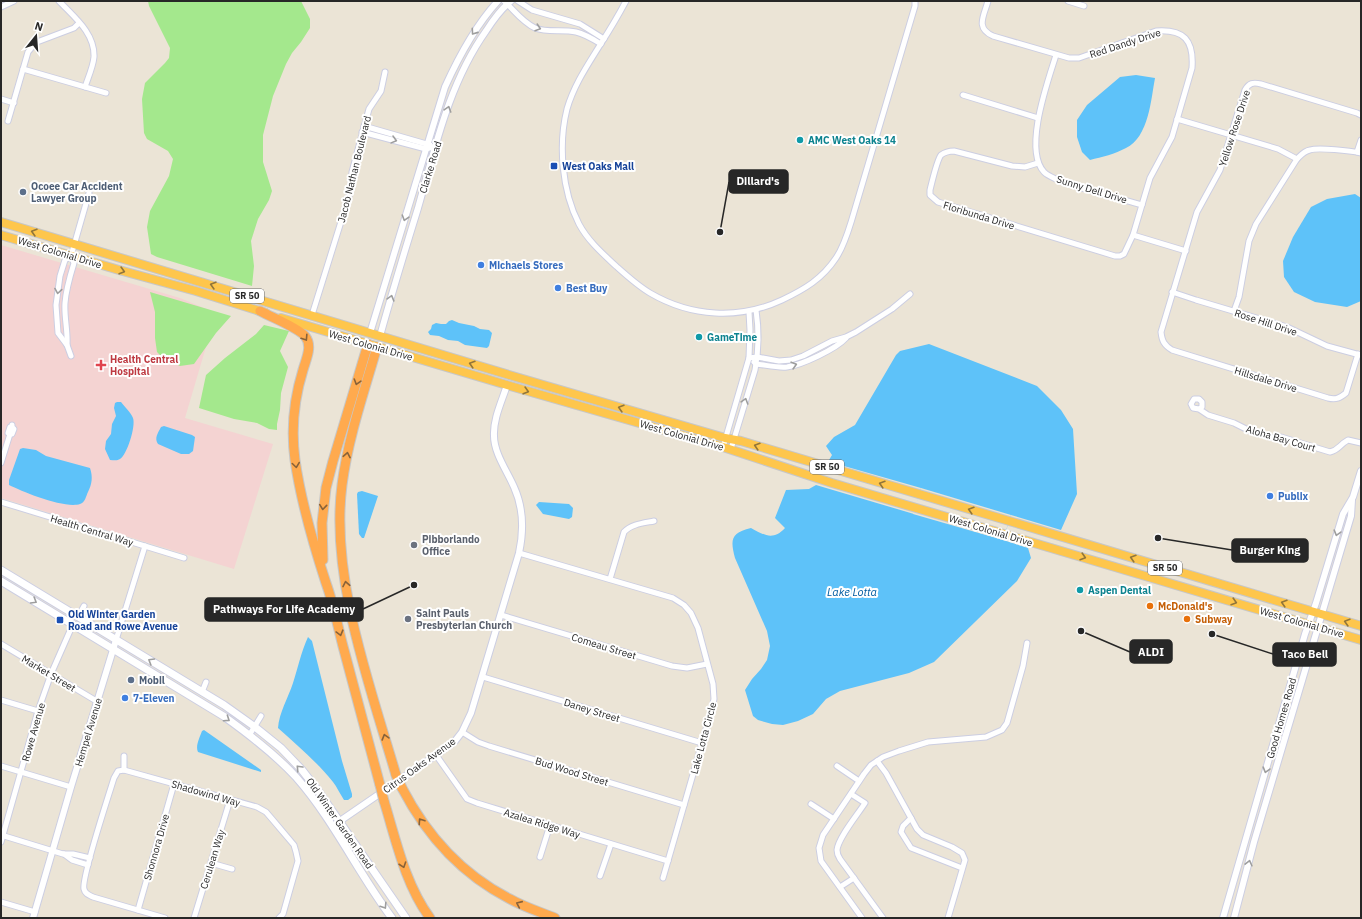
<svg xmlns="http://www.w3.org/2000/svg" width="1362" height="919" viewBox="0 0 1362 919" font-family="'IBM Plex Sans',sans-serif">
	<style>
		.medical { fill: #f4d3d2 }
		.green { fill: #a4e88d }
		.water { fill: #5ec2f9 }
		.pier { fill: #ebe4d6 }
		.lines { fill: none; stroke-linecap: round; stroke-linejoin: round }
		.minor-casing { stroke: #cccee2; stroke-width: 7 }
		.tertiary-casing { stroke: #cccee2; stroke-width: 8 }
		.secondary-casing { stroke: #cccee2; stroke-width: 9 }
		.trunk-casing { stroke: #c7c7c7; stroke-width: 10 }
		.motorway-casing { stroke: #c7c7c7; stroke-width: 11 }
		.minor { stroke: #fff; stroke-width: 5 }
		.tertiary { stroke: #fff; stroke-width: 6 }
		.secondary { stroke: #fff; stroke-width: 7 }
		.trunk { stroke: #fec64c; stroke-width: 8 }
		.motorway { stroke: #ffaa4e; stroke-width: 9 }
		.motorway-bridge-casing { stroke: #c7c7c7; stroke-width: 11; stroke-linecap: butt }
		.motorway-bridge { stroke: #ffaa4e; stroke-width: 9 }
		.oneway { stroke: #9e9e9e }
		.oneway2 { stroke: #92763a }
		.oneway3 { stroke: #886239 }
		.culture-dot { fill: #0f9aa8; stroke: #fff; stroke-width: 1.5 }
		.transit-dot { fill: #1a4fb4; stroke: #fff; stroke-width: 1.5 }
		.service-dot { fill: #5c6f8a; stroke: #fff; stroke-width: 1.5 }
		.shop-dot { fill: #3f7fe0; stroke: #fff; stroke-width: 1.5 }
		.health-dot { fill: #e0444e; stroke: #fff; stroke-width: 1.5 }
		.worship-dot { fill: #6b7280; stroke: #fff; stroke-width: 1.5 }
		.food-dot { fill: #e8710a; stroke: #fff; stroke-width: 1.5 }
		.labels { text-anchor: middle; stroke-width: 4; stroke-linejoin: round; paint-order: stroke }
		.shield { fill: #fff; stroke: #686868; stroke-width: 1 }
		.shield-label { font-size: 9px; font-weight: bold; fill: #272727 }
		.street-label { font-size: 10px; fill: #272727; stroke: #fff }
		.culture-label { font-size: 10px; font-weight: bold; fill: #0d838f; stroke: #fff; text-anchor: start }
		.transit-label { font-size: 10px; font-weight: bold; fill: #164399; stroke: #fff; text-anchor: start }
		.service-label { font-size: 10px; font-weight: bold; fill: #4e5e75; stroke: #fff; text-anchor: start }
		.shop-label { font-size: 10px; font-weight: bold; fill: #366cbe; stroke: #fff; text-anchor: start }
		.health-label { font-size: 10px; font-weight: bold; fill: #be3a42; stroke: #fff; text-anchor: start }
		.worship-label { font-size: 10px; font-weight: bold; fill: #5b616d; stroke: #fff; text-anchor: start }
		.food-label { font-size: 10px; font-weight: bold; fill: #c56008; stroke: #fff; text-anchor: start }
		.water-label { font-size: 11px; font-style: italic; fill: #015ca1; stroke: #fff }
		.leader { fill: none; stroke: #272727; stroke-width: 1.5 }
		.callout-dot { fill: #272727; stroke: #fff; stroke-width: 1.5 }
		.callout { fill: #272727; stroke: #272727; stroke-width: 1.5 }
		.callout-label { font-size: 11px; text-anchor: middle; font-weight: bold; fill: #fff }
	</style>
	<rect width="100%" height="100%" fill="#ebe4d6"/>
	<path class="medical" d="M1,245L180,298L216,313L185,418L273,444L234,569L1,498Z"/>
	<g class="green">
		<path d="M148,1H301L310,19V28L301,42L292,53L286,64L273,96L263,135V162L272,191L269,200L258,219L251,241L254,266L252,286L157,257L151,254L147,227L150,211L169,176L173,159L168,151L147,139L144,133L142,99L145,83L165,63L169,58L170,48L149,6Z"/>
		<path d="M150,292L231,316L216,333L194,364L180,366L162,357L157,352L155,338V312Z"/>
		<path d="M264,325L289,331L280,351L288,367L281,393L280,410L277,424V430L269,429L257,423L234,419L199,408L206,375L225,358L256,334Z"/>
	</g>
	<g class="water">
		<path d="M1136,75L1155,78C1151,99 1149,137 1126,148C1115,154 1102,157 1090,160L1082,152L1077,137V120L1087,105L1120,77Z"/>
		<path d="M1355,194L1361,198V301L1347,307L1315,302L1294,292L1284,277L1283,261L1293,237L1311,207L1327,199Z"/>
		<path d="M452,320L459,323L474,326L480,329L489,330L492,333L489,346L487,348L465,345L458,341L448,340L439,336L430,335L428,332L431,329L432,325L436,323L441,324H446L449,321Z"/>
		<path d="M929,344L1037,386L1061,410L1073,429L1077,494L1061,530L1011,515L1003,540L1028,548L1031,558L1017,581L934,662L909,673L840,691L826,699L813,714L798,721L783,725L772,724L758,720L753,716L745,690L752,679L761,669L767,660L770,646L767,631L735,558C730,539 731,533 751,528C764,535 773,541 785,528L775,518L786,490L809,489L816,485L914,514L921,488L837,464L829,460L832,455L826,446L834,437L855,425L896,355L900,351Z"/>
		<path d="M117,402H121C125,407 131,413 133,418C136,426 127,455 120,459C117,461 114,460 110,460L105,449L106,441L111,434L112,424L116,416L114,408L115,403Z"/>
		<path d="M164,426L192,435L195,437L193,451L189,454H181L158,444C154,438 158,433 161,427Z"/>
		<path d="M23,448L36,450L46,456L90,468C93,477 92,484 88,492C86,496 85,503 80,504C65,509 23,492 9,485V480L20,449Z"/>
		<path d="M362,491L378,496L364,538H362L359,534L357,494L358,492Z"/>
		<path d="M539,502L569,504L573,508L572,517L569,519L543,514L536,505Z"/>
		<path d="M308,637L312,641L342,761L352,794V797L348,800H344C340,794 337,787 333,782C317,762 297,745 278,728C279,713 288,698 293,683C298,668 301,652 308,637Z"/>
		<path d="M204,730L261,770V772L198,752C195,746 200,737 202,731Z"/>
	</g>
	<path class="pier" d="M921,488L1011,515L1003,540L913,514Z"/>
	<g class="lines">
		<g class="minor-casing">
			<g id="minor">
				<path d="M59,1C74,17 95,33 94,57C93,67 88,78 85,87"/>
				<path d="M504,1C514,10 522,22 535,28C548,33 562,29 576,32C585,34 593,39 601,44"/>
				<path d="M518,1L532,10L580,24L604,39"/>
				<path d="M626,1C618,16 609,31 600,45C587,66 574,85 567,109C558,145 562,191 579,224C588,241 603,254 617,267C627,276 638,286 650,293C691,317 739,320 782,300C805,289 822,279 836,258C844,246 848,232 852,219L915,6V1"/>
				<path d="M988,1C984,16 975,28 993,36L1069,58H1079L1156,31C1184,29 1194,40 1192,68L1172,137L1150,178L1133,235L1124,254L1120,256H1115L938,202L930,195V190C932,182 937,160 941,155C945,152 949,151 954,151L1012,166L1025,167L1038,163"/>
				<path d="M1068,1L1084,6"/>
				<path d="M1,7L14,1"/>
				<path d="M1056,55C1048,81 1023,149 1044,172C1056,184 1123,199 1142,205"/>
				<path d="M23,69L106,93"/>
				<path d="M963,95L1038,118"/>
				<path d="M1,99L14,103"/>
				<path d="M1177,119L1278,149L1297,159"/>
				<path d="M8,121L28,52L33,46L37,42L74,28L79,23"/>
				<path d="M364,126L430,145"/>
				<path d="M362,132L426,149L436,146"/>
				<path d="M1357,152L1361,140"/>
				<path d="M1133,235L1186,251"/>
				<path d="M1172,292L1196,300L1287,327L1327,346L1360,355"/>
				<path d="M1234,311L1239,297L1249,241L1256,224L1297,159C1301,155 1304,151 1310,150C1318,147 1351,151 1361,153"/>
				<path d="M312,315L349,196L351,186L352,172L369,109L381,91L385,72"/>
				<path d="M67,345C68,331 64,317 65,303C66,289 70,276 74,263L71,256L89,193"/>
				<path d="M1358,354L1346,393C1340,398 1336,400 1328,398L1172,350C1164,345 1162,341 1161,332L1197,212L1220,170L1245,90C1249,83 1253,82 1261,84L1357,113L1361,115"/>
				<path d="M71,356L67,345L58,333L56,305L60,276L65,260L71,256"/>
				<path d="M749,358L757,357L779,361L791,360L803,356L832,341L846,337L856,332L892,309L910,294"/>
				<path d="M754,362L756,364C766,365 777,368 787,367C802,365 836,349 846,338"/>
				<path d="M1199,409L1202,407V402L1199,399H1194L1191,404L1193,408L1199,409L1208,415L1234,423L1250,431L1274,438L1281,437L1330,452C1339,450 1339,445 1348,440L1361,443"/>
				<path d="M12,427L14,429L12,434H10L8,433L10,427H12V425"/>
				<path d="M723,447L749,358L750,330L749,312"/>
				<path d="M731,449L755,370C759,349 759,330 756,310"/>
				<path d="M1,463L10,434"/>
				<path d="M1,502L184,558"/>
				<path d="M519,553L673,598L684,605L691,613L698,628L713,684L714,699L711,712L663,878"/>
				<path d="M610,579L624,532C631,524 644,523 654,521"/>
				<path d="M501,615L672,666L687,668L707,664"/>
				<path d="M78,617L84,606"/>
				<path d="M116,640L145,546"/>
				<path d="M1,644L98,702"/>
				<path d="M483,677L702,743"/>
				<path d="M202,692L206,682"/>
				<path d="M1,700L38,711"/>
				<path d="M462,732L478,742L489,746L684,805"/>
				<path d="M250,734L261,716"/>
				<path d="M436,755L467,799L477,803L668,861"/>
				<path d="M877,761L886,773L917,829L923,835L952,847L962,853L965,860L948,918"/>
				<path d="M1,766L71,787"/>
				<path d="M837,766L859,781"/>
				<path d="M124,770V756"/>
				<path d="M851,794L865,803C858,814 838,838 837,850C837,853 838,856 840,859L883,918"/>
				<path d="M811,804L834,819"/>
				<path d="M911,818L903,826L901,832L911,848L962,868"/>
				<path d="M1,835L63,854H73L90,858"/>
				<path d="M1,842L38,711L51,674L73,624"/>
				<path d="M64,854L72,860L88,865"/>
				<path d="M540,857L550,825"/>
				<path d="M211,863L232,869"/>
				<path d="M600,876L611,844"/>
				<path d="M840,887L854,878"/>
				<path d="M1,902L35,912"/>
				<path d="M138,910L174,784"/>
				<path d="M165,918L93,897C89,895 85,894 84,889C81,879 109,794 114,778L118,771L124,770L257,807L266,812L272,819L294,845L296,852L298,861L283,914L279,918"/>
				<path d="M194,918L230,800"/>
				<path d="M862,918L821,861L819,848L823,835L864,774L871,765L883,757L899,751L928,742L986,737L1002,730L1007,723L1023,666L1027,643"/>
			</g>
		</g>
		<g class="tertiary-casing">
			<g id="tertiary">
				<path d="M370,333L445,87C459,56 475,26 498,1"/>
				<path d="M380,336C392,293 405,250 418,208C435,148 449,83 486,31C493,20 501,9 511,1"/>
				<path d="M337,823L436,755L455,741L462,732L471,713L519,553C524,530 524,509 514,487C507,471 494,453 494,436C493,419 502,401 507,385"/>
				<path d="M33,918L71,787L116,640"/>
				<path d="M1223,918L1305,634L1316,603L1343,514L1353,497L1361,471"/>
				<path d="M1234,918L1254,842L1351,516L1352,500"/>
			</g>
		</g>
		<g class="secondary-casing">
			<g id="secondary">
				<path d="M1,570L224,705L255,727L281,748L302,770L319,792L406,918"/>
				<path d="M1,581L225,717C250,735 275,754 296,777C334,820 358,873 392,918"/>
			</g>
		</g>
		<g class="trunk-casing">
			<g id="trunk">
				<path d="M1,222L509,375L725,438L741,441L1361,626"/>
				<path d="M1,235L119,270L196,291L266,313"/>
				<path d="M281,318L507,385L723,447L832,483L1361,640"/>
			</g>
		</g>
		<g class="motorway-casing">
			<g id="motorway">
				<path d="M260,311C271,317 297,327 305,336C313,346 306,359 303,370C294,399 291,430 295,460C301,502 313,543 326,583C334,605 338,628 344,650C356,695 368,740 380,785"/>
				<path d="M377,347C364,392 348,438 342,485C330,577 370,686 396,775"/>
				<path d="M323,560L322,523L326,488L333,461L368,344"/>
				<path d="M402,788C427,836 461,874 510,899C524,907 540,912 555,918"/>
				<path d="M384,801C396,840 405,884 430,918"/>
			</g>
		</g>
		<use href="#minor" class="minor"/>
		<use href="#tertiary" class="tertiary"/>
		<use href="#secondary" class="secondary"/>
		<use href="#trunk" class="trunk"/>
		<use href="#motorway" class="motorway"/>
		<g class="motorway-bridge-casing">
			<g id="motorway-bridge">
				<path d="M396,775L402,788"/>
				<path d="M380,785L384,801"/>
			</g>
		</g>
		<use href="#motorway-bridge" class="motorway-bridge"/>
	</g>
	<defs><path id="oneway-chevron" d="M-2-3.5L2.5 0L-2 3.5" fill="none" stroke-width="1.6" stroke-linecap="round" stroke-linejoin="round"/></defs>
	<g class="oneway">
		<use href="#oneway-chevron" transform="translate(538 28) rotate(18)"/>
		<use href="#oneway-chevron" transform="translate(474 32) rotate(125)"/>
		<use href="#oneway-chevron" transform="translate(448 109) rotate(-72)"/>
		<use href="#oneway-chevron" transform="translate(394 140) rotate(15)"/>
		<use href="#oneway-chevron" transform="translate(405 218) rotate(107)"/>
		<use href="#oneway-chevron" transform="translate(58 291) rotate(99)"/>
		<use href="#oneway-chevron" transform="translate(391 298) rotate(-74)"/>
		<use href="#oneway-chevron" transform="translate(794 365) rotate(-16)"/>
		<use href="#oneway-chevron" transform="translate(745 401) rotate(-73)"/>
		<use href="#oneway-chevron" transform="translate(1337 533) rotate(106)"/>
		<use href="#oneway-chevron" transform="translate(34 601) rotate(31)"/>
		<use href="#oneway-chevron" transform="translate(151 661) rotate(-149)"/>
		<use href="#oneway-chevron" transform="translate(227 719) rotate(34)"/>
		<use href="#oneway-chevron" transform="translate(299 768) rotate(-133)"/>
		<use href="#oneway-chevron" transform="translate(1266 770) rotate(106)"/>
		<use href="#oneway-chevron" transform="translate(1249 863) rotate(-76)"/>
		<use href="#oneway-chevron" transform="translate(384 906) rotate(57)"/>
	</g>
	<g class="oneway2">
		<use href="#oneway-chevron" transform="translate(34 232) rotate(-164)"/>
		<use href="#oneway-chevron" transform="translate(122 271) rotate(16)"/>
		<use href="#oneway-chevron" transform="translate(213 285) rotate(-164)"/>
		<use href="#oneway-chevron" transform="translate(472 364) rotate(-163)"/>
		<use href="#oneway-chevron" transform="translate(526 391) rotate(16)"/>
		<use href="#oneway-chevron" transform="translate(621 408) rotate(-164)"/>
		<use href="#oneway-chevron" transform="translate(757 446) rotate(-163)"/>
		<use href="#oneway-chevron" transform="translate(882 484) rotate(-163)"/>
		<use href="#oneway-chevron" transform="translate(971 510) rotate(-163)"/>
		<use href="#oneway-chevron" transform="translate(1083 557) rotate(17)"/>
		<use href="#oneway-chevron" transform="translate(1133 558) rotate(-163)"/>
		<use href="#oneway-chevron" transform="translate(1234 602) rotate(17)"/>
		<use href="#oneway-chevron" transform="translate(1284 603) rotate(-163)"/>
		<use href="#oneway-chevron" transform="translate(1347 622) rotate(-164)"/>
	</g>
	<g class="oneway3">
		<use href="#oneway-chevron" transform="translate(305 338) rotate(57)"/>
		<use href="#oneway-chevron" transform="translate(357 382) rotate(107)"/>
		<use href="#oneway-chevron" transform="translate(347 455) rotate(-79)"/>
		<use href="#oneway-chevron" transform="translate(296 465) rotate(82)"/>
		<use href="#oneway-chevron" transform="translate(323 507) rotate(96)"/>
		<use href="#oneway-chevron" transform="translate(346 584) rotate(-101)"/>
		<use href="#oneway-chevron" transform="translate(340 633) rotate(75)"/>
		<use href="#oneway-chevron" transform="translate(385 737) rotate(-106)"/>
		<use href="#oneway-chevron" transform="translate(421 821) rotate(-124)"/>
		<use href="#oneway-chevron" transform="translate(403 865) rotate(71)"/>
		<use href="#oneway-chevron" transform="translate(519 904) rotate(-156)"/>
	</g>
	<g class="culture-dot">
		<circle cx="800" cy="140" r="4"/>
		<circle cx="699" cy="337" r="4"/>
		<circle cx="1080" cy="590" r="4"/>
	</g>
	<g class="transit-dot">
		<rect x="550" y="162" width="8" height="8" rx="2"/>
		<rect x="56" y="616" width="8" height="8" rx="2"/>
	</g>
	<g class="service-dot">
		<circle cx="23" cy="192" r="4"/>
		<circle cx="131" cy="680" r="4"/>
	</g>
	<g class="shop-dot">
		<circle cx="481" cy="265" r="4"/>
		<circle cx="558" cy="288" r="4"/>
		<circle cx="1270" cy="496" r="4"/>
		<circle cx="125" cy="698" r="4"/>
	</g>
	<path class="health-dot" d="M99 359h4v4h4v4h-4v4h-4v-4h-4v-4h4z"/>
	<g class="worship-dot">
		<circle cx="414" cy="545" r="4"/>
		<circle cx="408" cy="619" r="4"/>
	</g>
	<g class="food-dot">
		<circle cx="1150" cy="606" r="4"/>
		<circle cx="1187" cy="619" r="4"/>
	</g>
	<g class="labels">
		<g class="shield">
			<rect x="230" y="289" width="34" height="14" rx="3"/>
			<rect x="810" y="460" width="34" height="14" rx="3"/>
			<rect x="1148" y="561" width="34" height="14" rx="3"/>
		</g>
		<g class="shield-label">
			<text x="247" y="299">SR 50</text>
			<text x="827" y="470">SR 50</text>
			<text x="1165" y="571">SR 50</text>
		</g>
		<g class="street-label">
			<text transform="translate(1125 43) rotate(-18)" y="4">Red Dandy Drive</text>
			<text transform="translate(1234 128) rotate(-72)" y="4">Yellow Rose Drive</text>
			<text transform="translate(430 167) rotate(-73)" y="4">Clarke Road</text>
			<text transform="translate(354 169) rotate(-76)" y="4">Jacob Nathan Boulevard</text>
			<text transform="translate(1092 189) rotate(17)" y="4">Sunny Dell Drive</text>
			<text transform="translate(979 215) rotate(17)" y="4">Floribunda Drive</text>
			<text transform="translate(60 252) rotate(17)" y="4">West Colonial Drive</text>
			<text transform="translate(1266 322) rotate(18)" y="4">Rose Hill Drive</text>
			<text transform="translate(371 345) rotate(16)" y="4">West Colonial Drive</text>
			<text transform="translate(1266 379) rotate(17)" y="4">Hillsdale Drive</text>
			<text transform="translate(682 435) rotate(16)" y="4">West Colonial Drive</text>
			<text transform="translate(1281 438) rotate(16)" y="4">Aloha Bay Court</text>
			<text transform="translate(92 530) rotate(17)" y="4">Health Central Way</text>
			<text transform="translate(991 530) rotate(17)" y="4">West Colonial Drive</text>
			<text transform="translate(1302 622) rotate(16)" y="4">West Colonial Drive</text>
			<text transform="translate(604 646) rotate(17)" y="4">Comeau Street</text>
			<text transform="translate(49 673) rotate(31)" y="4">Market Street</text>
			<text transform="translate(592 710) rotate(17)" y="4">Daney Street</text>
			<text transform="translate(1281 718) rotate(-74)" y="4">Good Homes Road</text>
			<text transform="translate(33 732) rotate(-74)" y="4">Rowe Avenue</text>
			<text transform="translate(88 732) rotate(-73)" y="4">Hempel Avenue</text>
			<text transform="translate(703 738) rotate(-75)" y="4">Lake Lotta Circle</text>
			<text transform="translate(419 765) rotate(-36)" y="4">Citrus Oaks Avenue</text>
			<text transform="translate(572 771) rotate(17)" y="4">Bud Wood Street</text>
			<text transform="translate(206 793) rotate(16)" y="4">Shadowind Way</text>
			<text transform="translate(340 823) rotate(55)" y="4">Old Winter Garden Road</text>
			<text transform="translate(542 823) rotate(17)" y="4">Azalea Ridge Way</text>
			<text transform="translate(156 847) rotate(-74)" y="4">Shonnora Drive</text>
			<text transform="translate(212 859) rotate(-73)" y="4">Cerulean Way</text>
		</g>
		<g class="culture-label">
			<text x="808" y="144">AMC West Oaks 14</text>
			<text x="707" y="341">GameTime</text>
			<text x="1088" y="594">Aspen Dental</text>
		</g>
		<g class="transit-label">
			<text x="562" y="170">West Oaks Mall</text>
			<text x="68" y="618">Old Winter Garden<tspan x="68" dy="12">Road and Rowe Avenue</tspan></text>
		</g>
		<g class="service-label">
			<text x="31" y="190">Ocoee Car Accident<tspan x="31" dy="12">Lawyer Group</tspan></text>
			<text x="139" y="684">Mobil</text>
		</g>
		<g class="shop-label">
			<text x="489" y="269">Michaels Stores</text>
			<text x="566" y="292">Best Buy</text>
			<text x="1278" y="500">Publix</text>
			<text x="133" y="702">7-Eleven</text>
		</g>
		<g class="health-label">
			<text x="110" y="363">Health Central<tspan x="110" dy="12">Hospital</tspan></text>
		</g>
		<g class="worship-label">
			<text x="422" y="543">Pibborlando<tspan x="422" dy="12">Office</tspan></text>
			<text x="416" y="617">Saint Pauls<tspan x="416" dy="12">Presbyterian Church</tspan></text>
		</g>
		<g class="food-label">
			<text x="1158" y="610">McDonald's</text>
			<text x="1195" y="623">Subway</text>
		</g>
		<g class="water-label">
			<text x="852" y="596">Lake Lotta</text>
		</g>
	</g>
	<path class="leader" d="M720 232L729 182M1158 538L1232 550M414 585L363 609M1081 631L1130 652M1212 634L1273 654"/>
	<g class="callout-dot">
		<circle cx="720" cy="232" r="4"/>
		<circle cx="1158" cy="538" r="4"/>
		<circle cx="414" cy="585" r="4"/>
		<circle cx="1081" cy="631" r="4"/>
		<circle cx="1212" cy="634" r="4"/>
	</g>
	<g class="callout">
		<rect x="729" y="170" width="59" height="23" rx="4"/>
		<rect x="1232" y="539" width="76" height="23" rx="4"/>
		<rect x="205" y="598" width="158" height="23" rx="4"/>
		<rect x="1130" y="640" width="42" height="23" rx="4"/>
		<rect x="1273" y="643" width="63" height="23" rx="4"/>
	</g>
	<g class="callout-label">
		<text x="758" y="185">Dillard's</text>
		<text x="1270" y="554">Burger King</text>
		<text x="284" y="613">Pathways For Life Academy</text>
		<text x="1151" y="656">ALDI</text>
		<text x="1305" y="658">Taco Bell</text>
	</g>
	<rect width="1362" height="919" fill="none" stroke="#272727" stroke-width="4"/>
	<g transform="translate(36 36) rotate(17)" stroke="#ffffff" stroke-width="3" paint-order="stroke">
	<path d="M0-3L7 15L0 10L-7 15Z" fill="#272727"/>
	<text y="-6" font-size="11" font-weight="bold" text-anchor="middle" fill="#272727">N</text>
	</g>
</svg>
